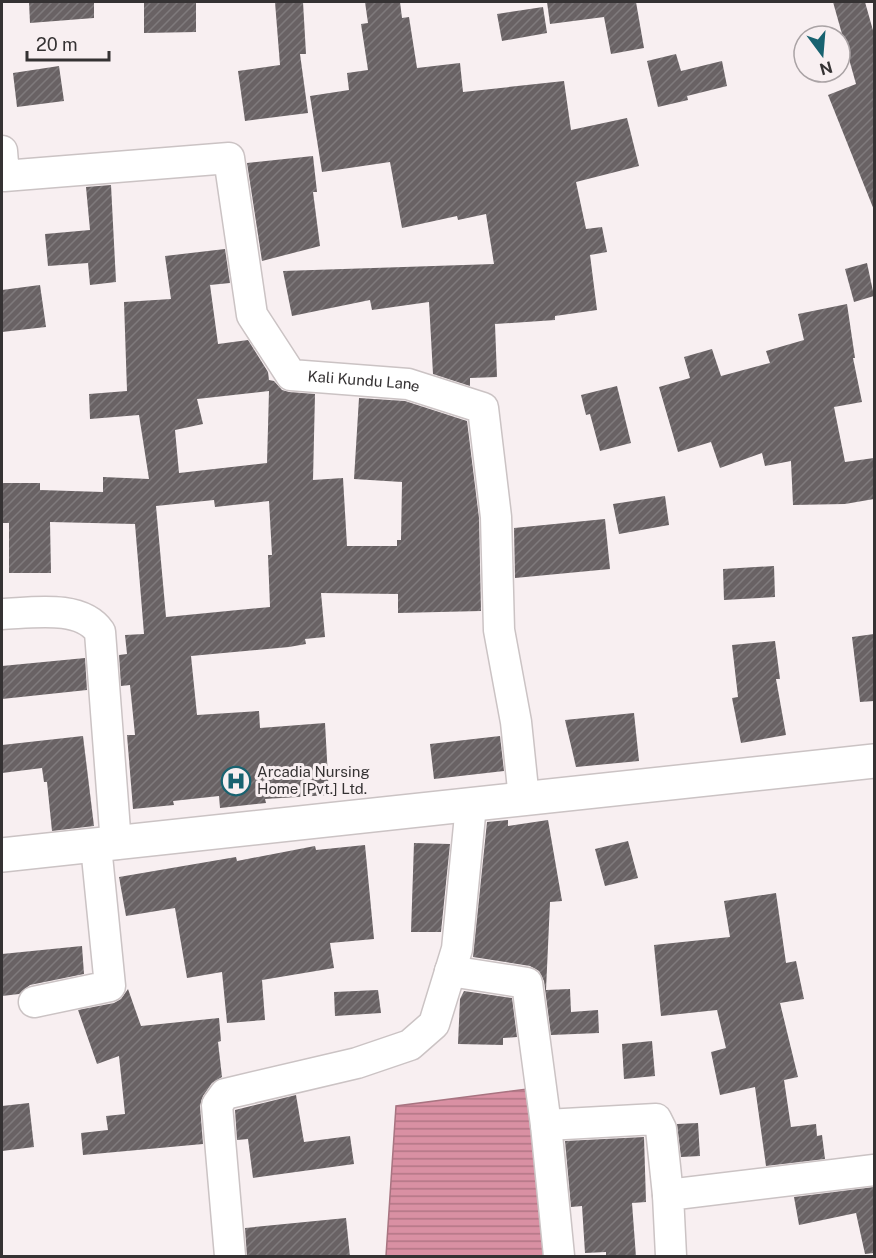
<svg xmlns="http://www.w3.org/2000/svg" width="876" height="1258" viewBox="0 0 876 1258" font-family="'Public Sans',sans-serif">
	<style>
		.water { fill: url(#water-rules); stroke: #a87481; stroke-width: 1.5 }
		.building { fill: url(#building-hatch); fill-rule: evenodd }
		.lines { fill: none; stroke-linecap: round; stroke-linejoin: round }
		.street-casing { stroke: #cbc3c4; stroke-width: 33 }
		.secondary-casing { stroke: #cbc3c4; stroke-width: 36 }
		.street { stroke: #fff; stroke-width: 30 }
		.secondary { stroke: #fff; stroke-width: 33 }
		.labels { text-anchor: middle; stroke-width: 6; stroke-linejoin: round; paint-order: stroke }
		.street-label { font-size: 15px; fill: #353233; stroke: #f8eff1 }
		.poi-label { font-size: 15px; fill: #353233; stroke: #f8eff1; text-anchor: start }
	</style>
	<defs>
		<pattern id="water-rules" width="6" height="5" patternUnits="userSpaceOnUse" patternTransform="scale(1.5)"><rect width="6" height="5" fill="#d990a3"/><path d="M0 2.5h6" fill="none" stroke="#b17685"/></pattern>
		<pattern id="building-hatch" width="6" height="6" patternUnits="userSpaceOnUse" patternTransform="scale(1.5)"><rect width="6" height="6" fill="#696264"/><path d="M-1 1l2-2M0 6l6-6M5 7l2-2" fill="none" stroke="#7f7a7c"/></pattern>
	</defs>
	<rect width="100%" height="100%" fill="#f8eff1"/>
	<path class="water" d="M535,1088L557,1256H386L396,1106Z"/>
	<g class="building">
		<path d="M29,2H94V18L30,23Z"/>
		<path d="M144,2H196V32L144,33Z"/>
		<path d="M275,2H303L306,54H300L308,113L245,121L238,71L280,65Z"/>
		<path d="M365,2H400L402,18L409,17L417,68L460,63L463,92L564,81L571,130L627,118L639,166L576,182L586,229L602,227L607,252L590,255L597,310L555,316V320L495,324L497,377L470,378V386L433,374L429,302L372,310L370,300L292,316L283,271L494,264L486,214L458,220L457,216L402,228L390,162L322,172L310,96L349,90L347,73L368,70L361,24L368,23Z"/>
		<path d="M547,2H636L644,48L611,54L604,17L550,24Z"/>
		<path d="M833,2H865L874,34V210L828,95L856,84Z"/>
		<path d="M543,7L547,33L502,41L497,14Z"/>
		<path d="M676,54L681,71L722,61L727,86L687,96L688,100L658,107L647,61Z"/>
		<path d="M59,66L64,101L17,107L13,73Z"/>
		<path d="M313,156L317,192H313L320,246L262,261L247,163Z"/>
		<path d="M111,185L116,282L90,285L88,263L48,266L45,234L90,230L86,187Z"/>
		<path d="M225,249L230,283L210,285L218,344L248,340L268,372L269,380L274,381L282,390L289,392L315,394L313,480L343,478L347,546H397V540H401L402,482L354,479L359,398L405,401L467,421L479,518L481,611L398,613V594L321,593L325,637L305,639L306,644L289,647L191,656L197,715L259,711L260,728L325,723L329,795L265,799L266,803L220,808L219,796L173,801L174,805L133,809L127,735H135L130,685L121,686L119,655L127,654L125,635L144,634L135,524L50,522L51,573H9V523H2V483H40V490L103,492V477L149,479L139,415L90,419L89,394L127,391L124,302L171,299L165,256ZM269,391L267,463L179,473L175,430L203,424L197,399ZM214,500L215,507L269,501L272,555H268L270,607L166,617L156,506Z"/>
		<path d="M867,263L874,296L854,302L845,269Z"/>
		<path d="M40,285L46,327L2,332V290Z"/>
		<path d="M847,304L855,358H853L862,402L834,407L845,462L874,458V499L845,504L793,505L791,461L765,466L762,453L720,468L711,442L678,452L659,387L690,378L684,357L712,349L721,376L770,363L766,351L804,340L798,314Z"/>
		<path d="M617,386L631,443L600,451L590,414L586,415L581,395Z"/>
		<path d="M665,496L669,525L619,534L613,504Z"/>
		<path d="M605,519L610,569L515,578L514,528Z"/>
		<path d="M774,566L775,597L724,600L723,569Z"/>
		<path d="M874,634V701L860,702L852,637Z"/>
		<path d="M775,641L780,679H776L786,735L741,743L732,698L738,697L732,645Z"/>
		<path d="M85,658L87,690L2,699V666Z"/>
		<path d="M634,713L639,761L576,767L565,720Z"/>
		<path d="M83,736L94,826L52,831L47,782H44L42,768L2,773V745Z"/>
		<path d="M500,736L504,771L434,779L430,744Z"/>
		<path d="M508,820V826L548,820L562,901L550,902L546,990L570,989L571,1012L598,1010L599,1033L551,1035L544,981L539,971L530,966L473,957L487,822Z"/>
		<path d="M628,841L638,878L605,886L595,849Z"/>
		<path d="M414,843L450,844L441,932H411Z"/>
		<path d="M365,845L374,939L330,943L334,968L262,980L265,1020L227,1023L222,972L187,978L175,908L126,916L119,877L236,857L237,861L315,846L316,850Z"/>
		<path d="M776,893L786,963L796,961L804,999L780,1003L798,1077L784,1080L791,1127L816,1124L817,1136L822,1135L825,1159L766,1166L755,1087L720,1095L711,1052L726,1048L717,1010L661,1016L654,945L730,937L724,901Z"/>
		<path d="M82,946L84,974L30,985L19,994L2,996V954Z"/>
		<path d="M128,989L141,1026L219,1018L221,1041L218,1042L222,1077L212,1083L203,1096L200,1106L203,1144L83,1155L81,1133L108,1130L106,1116L125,1114L119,1056L97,1064L78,1010L114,1003L121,999Z"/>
		<path d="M378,990L381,1013L335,1016L334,992Z"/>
		<path d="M464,991L512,998L517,1037L503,1038V1045L458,1044L460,999Z"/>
		<path d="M652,1041L655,1076L624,1079L622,1044Z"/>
		<path d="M296,1095L304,1142L350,1136L354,1164L253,1178L248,1139L237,1140L235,1110Z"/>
		<path d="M29,1103L34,1147L2,1151V1106Z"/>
		<path d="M698,1123L700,1156L681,1157L677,1124Z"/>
		<path d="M644,1137L646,1202L632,1203L636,1257H606V1252L585,1253L582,1206L571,1207L565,1141Z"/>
		<path d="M874,1187V1253L865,1254L856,1213L799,1225L794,1197Z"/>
		<path d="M346,1218L350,1257H247L245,1228Z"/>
	</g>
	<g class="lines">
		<g class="street-casing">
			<g id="street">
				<path id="s1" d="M2,151L4,176L229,158L252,315L291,375L408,384L483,408L496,517L499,630L516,722L524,799"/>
				<path d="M2,614C31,613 81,604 100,632L116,844"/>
				<path d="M450,971L527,983L546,1125L559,1256"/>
				<path d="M34,1002L110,986L96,846"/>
				<path d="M546,1125L656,1119L661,1129L668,1195"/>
				<path d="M230,1256L217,1105L225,1094L357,1063L410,1045L434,1024L457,949L471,805"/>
				<path d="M671,1256L668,1195L874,1170"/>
			</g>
		</g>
		<g class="secondary-casing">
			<path id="secondary" d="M2,855L874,761"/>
		</g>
		<use href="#street" class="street"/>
		<use href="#secondary" class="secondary"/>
	</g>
	<defs>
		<g id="hospital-ring" transform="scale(1.5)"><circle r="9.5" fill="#f8eff1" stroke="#186270" stroke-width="1.5"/><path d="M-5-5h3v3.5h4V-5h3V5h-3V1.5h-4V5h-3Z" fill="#186270"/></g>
	</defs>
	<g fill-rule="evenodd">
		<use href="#hospital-ring" x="236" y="781"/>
	</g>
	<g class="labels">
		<g class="street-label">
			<text dy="5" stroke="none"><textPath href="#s1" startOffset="554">Kali Kundu Lane</textPath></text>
		</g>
		<g class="poi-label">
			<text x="257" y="777">Arcadia Nursing<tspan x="257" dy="17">Home [Pvt.] Ltd.</tspan></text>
		</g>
	</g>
	<rect width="876" height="1258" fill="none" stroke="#353233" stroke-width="6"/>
	<g transform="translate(822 54) rotate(164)"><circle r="28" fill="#f8eff1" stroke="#aaa3a5" stroke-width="1.5"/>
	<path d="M0-4.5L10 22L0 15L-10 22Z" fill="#186270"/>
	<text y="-9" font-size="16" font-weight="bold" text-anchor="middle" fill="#353233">N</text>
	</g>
	<path d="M27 51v9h82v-9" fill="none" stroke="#353233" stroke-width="3"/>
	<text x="36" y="51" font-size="18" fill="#353233" stroke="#f8eff1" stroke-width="4.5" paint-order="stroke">20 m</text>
</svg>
